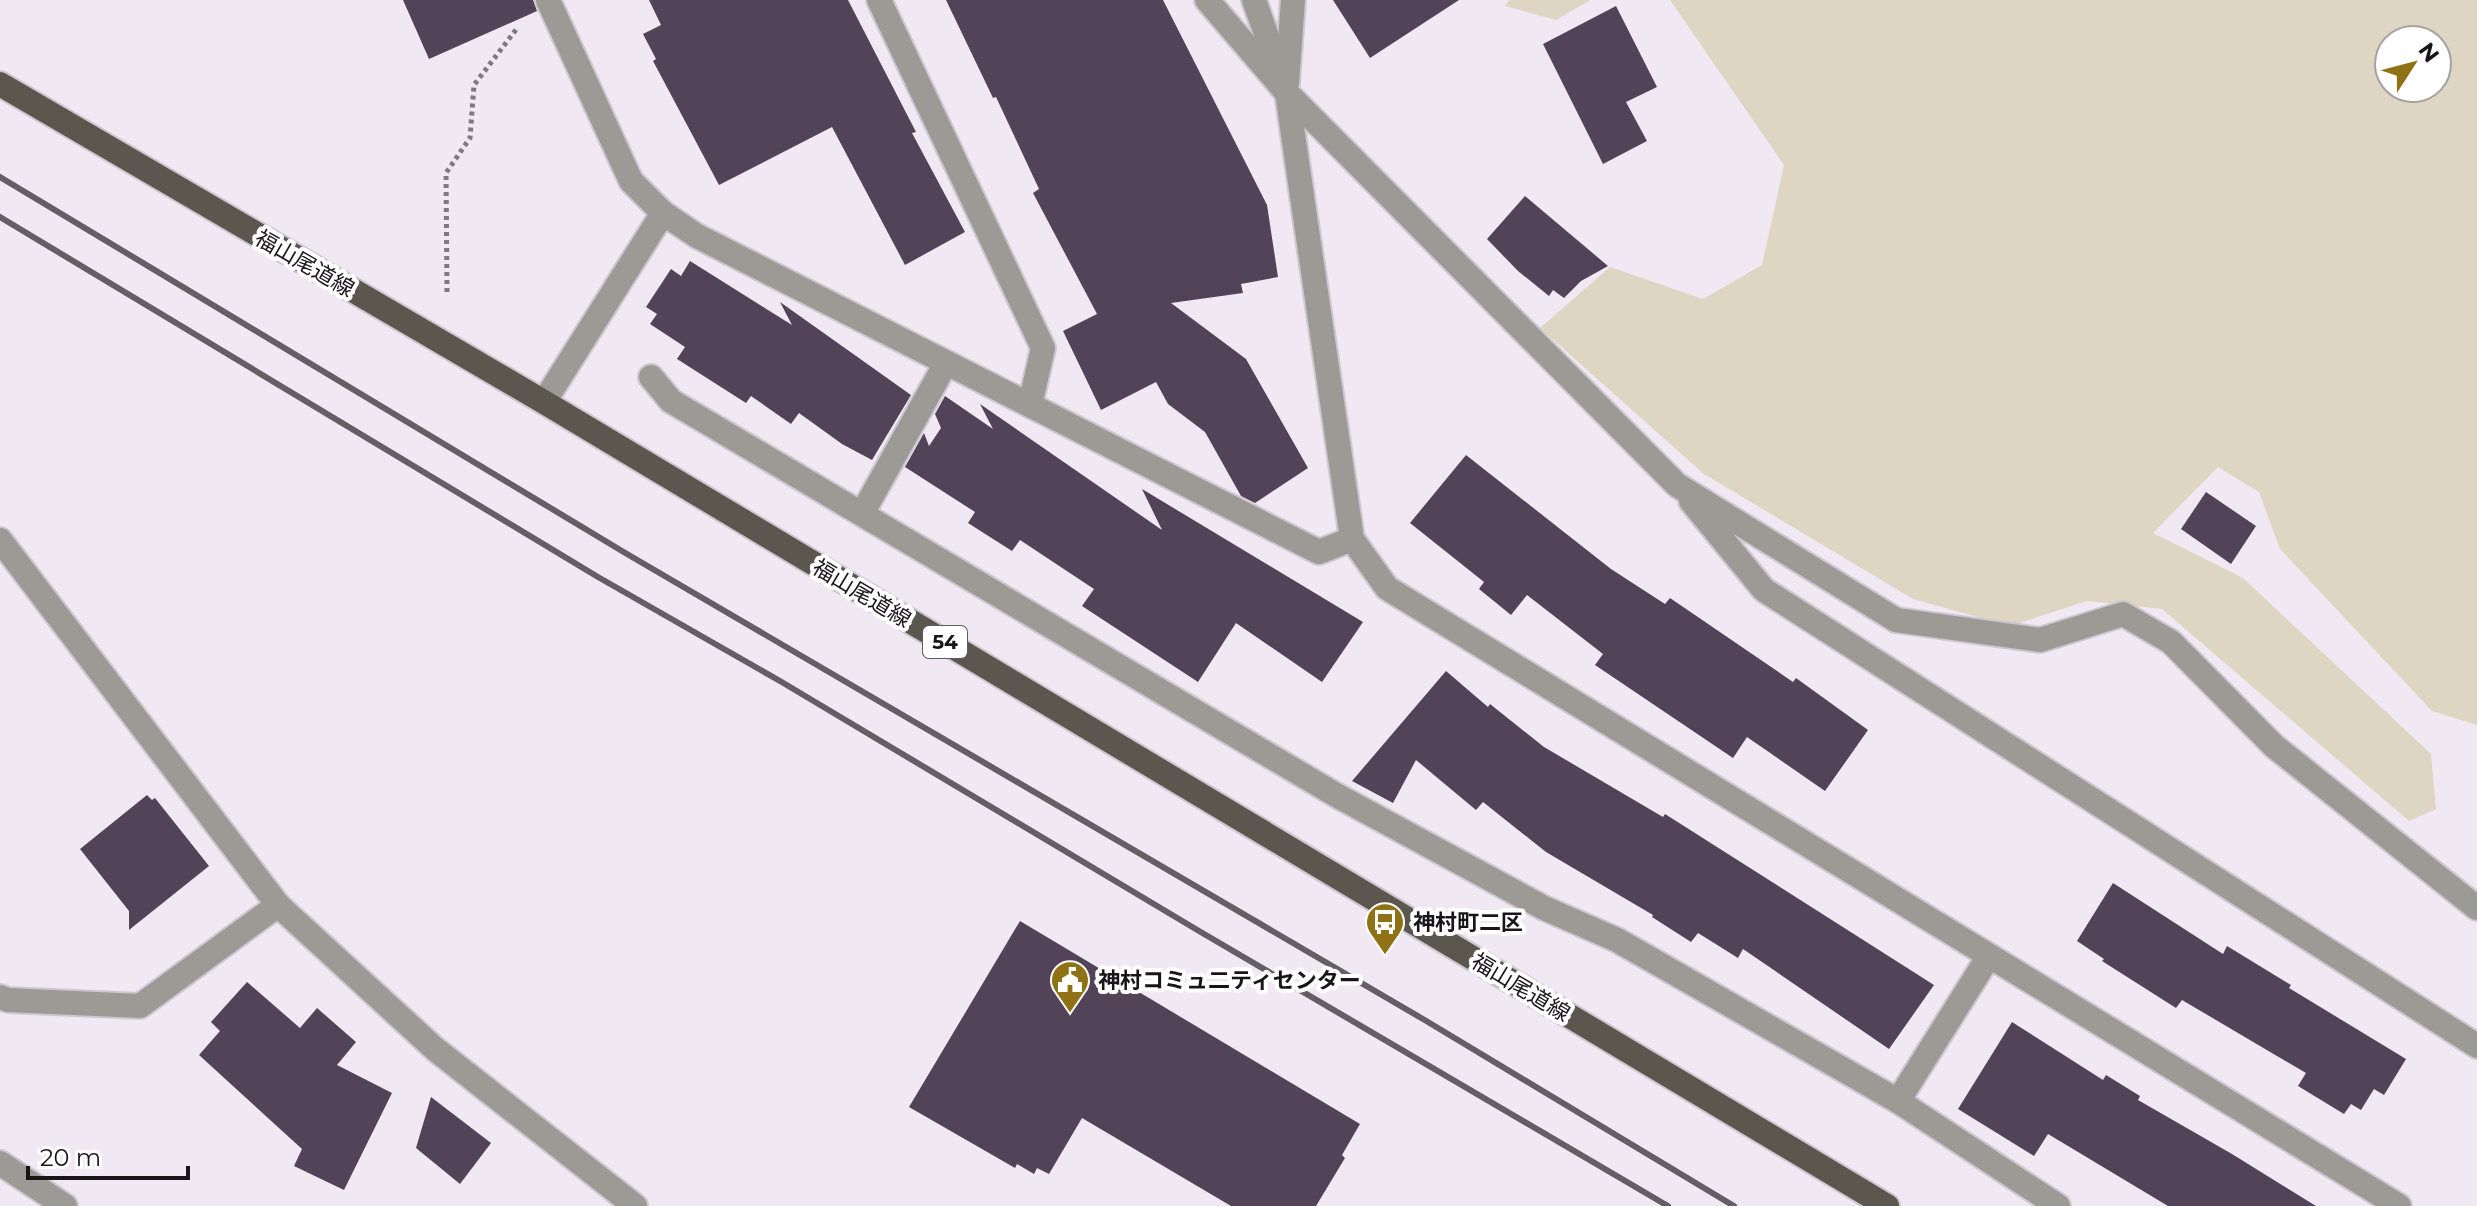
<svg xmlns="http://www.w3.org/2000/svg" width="2477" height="1206" viewBox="0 0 2477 1206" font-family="Montserrat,'Noto Sans JP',sans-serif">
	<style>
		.green { fill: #ded6c2; fill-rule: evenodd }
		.building { fill: #534359 }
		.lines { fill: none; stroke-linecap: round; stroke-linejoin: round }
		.street-casing { stroke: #cdc7d0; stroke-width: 28 }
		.primary-casing { stroke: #cdc7d0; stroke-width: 28 }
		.path { stroke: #7f7a81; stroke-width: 5; stroke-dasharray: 4 4; stroke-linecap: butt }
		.street { stroke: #9c9a95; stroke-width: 24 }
		.primary { stroke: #5b574f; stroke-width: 24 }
		.rail { stroke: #635f65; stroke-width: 6 }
		.labels { text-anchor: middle; stroke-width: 8; stroke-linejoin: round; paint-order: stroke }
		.shield { fill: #fff; stroke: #5d5b5e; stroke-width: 2 }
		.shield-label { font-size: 20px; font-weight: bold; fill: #181519 }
		.street-label { font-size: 22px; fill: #181519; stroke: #fff }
		.poi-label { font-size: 22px; font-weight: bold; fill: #181519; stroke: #fff; text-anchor: start }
	</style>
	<rect width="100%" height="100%" fill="#f0e9f3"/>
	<g class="green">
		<path d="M1509,0H1591L1556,20L1505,6Z"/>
		<path d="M1670,0H2477V725L2432,711L2280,549L2259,492L2218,467L2153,533L2243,578L2431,754L2436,809L2409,821L2162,609L2087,601L2010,626L1913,599L1704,474L1540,328L1610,267L1703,299L1762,265L1784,165ZM2389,40H2437V88H2389Z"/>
	</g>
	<g class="building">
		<path d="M403,0H533L537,11L429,59Z"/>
		<path d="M649,0H848L916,132L912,133L965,232L905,265L832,127L719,185L653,61L656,59L643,34L661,25Z"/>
		<path d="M946,0H1163L1267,205L1278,277L1241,284L1243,293L1171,303L1246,359L1308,468L1255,503L1241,496L1205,432L1168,404L1156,382L1101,410L1063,331L1097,314L1033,193L1039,189L996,97L993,98Z"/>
		<path d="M1333,0H1459L1370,58Z"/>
		<path d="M1616,6L1657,87L1626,102L1647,141L1603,164L1543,44Z"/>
		<path d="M1525,196L1608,266L1581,281L1564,298L1553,290L1549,296L1518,271L1487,239Z"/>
		<path d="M690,261L792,325L780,302L911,395L872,460L842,444L799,413L791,424L751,396L746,403L677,359L685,347L650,324L657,314L646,307L671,269L681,276Z"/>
		<path d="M945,396L993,429L980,404L1162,530L1142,489L1363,622L1322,682L1236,623L1198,682L1082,606L1094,589L1020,540L1012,551L968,523L975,512L905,467L924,433L929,446L941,428L935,414Z"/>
		<path d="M1466,455L1611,569L1665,604L1670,598L1793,682L1796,678L1868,730L1825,791L1747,737L1733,758L1595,665L1603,654L1527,595L1511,615L1479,589L1484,582L1410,523Z"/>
		<path d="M2206,492L2256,526L2231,564L2181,529Z"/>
		<path d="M1446,671L1488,707L1490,704L1544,747L1663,817L1665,814L1934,985L1889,1049L1743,949L1738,958L1698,933L1691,942L1652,917L1653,915L1546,852L1483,802L1476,810L1416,760L1393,803L1352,781Z"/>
		<path d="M147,795L152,800L155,798L209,866L129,930V911L80,849Z"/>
		<path d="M2113,883L2223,954L2227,946L2291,985L2289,988L2406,1059L2384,1095L2374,1089L2361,1110L2351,1104L2344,1114L2298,1086L2306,1073L2182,1000L2176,1008L2102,961L2104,959L2077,941Z"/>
		<path d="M1020,921L1360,1124L1342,1155L1345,1158L1316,1206H1231L1082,1118L1049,1174L1037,1168L1034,1174L1017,1164L1015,1168L909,1107Z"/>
		<path d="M247,982L300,1028L317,1008L356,1042L337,1065L392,1093L344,1190L294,1166L302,1149L199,1055L220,1031L211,1022Z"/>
		<path d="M2012,1022L2103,1080L2106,1075L2140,1096L2138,1100L2232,1154L2316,1206H2168L2048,1134L2034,1156L1958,1109Z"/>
		<path d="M431,1097L491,1143L460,1184L416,1148Z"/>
	</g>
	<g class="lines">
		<g class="street-casing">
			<g id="street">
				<path d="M548,0L631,181L663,213L697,236L1319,552L1352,539"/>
				<path d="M879,0L1043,348L1030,405"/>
				<path d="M1207,0L1287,93L1352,539L1387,588L2399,1206"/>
				<path d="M1254,0L1287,93L1677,485L1896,620L2040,640L2123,614L2171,642L2274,746L2477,908"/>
				<path d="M1287,83L1293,0"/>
				<path d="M651,377L671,401L1336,795L1544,908L1617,940L1898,1101L2058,1206"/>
				<path d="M544,402L663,213"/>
				<path d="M1691,501L1764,590L2477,1046"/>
				<path d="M863,512L946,363"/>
				<path d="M0,540L278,905L435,1049L635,1206"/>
				<path d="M0,997L8,1000L140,1006L278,905"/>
				<path d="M1898,1101L1989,956"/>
				<path d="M0,1163L65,1206"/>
			</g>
		</g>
		<g class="primary-casing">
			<path id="primary" d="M0,84L544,402L1887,1206"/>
		</g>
		<path class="path" d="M447,292L446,173L470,138L474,85L518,27"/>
		<use href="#street" class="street"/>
		<use href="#primary" class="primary"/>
		<g class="rail">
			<path d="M0,177L627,554L1423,1019L1734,1206"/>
			<path d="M0,217L598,577L780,681L1199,931L1668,1206"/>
		</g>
	</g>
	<defs>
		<g id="bus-pin" transform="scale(2)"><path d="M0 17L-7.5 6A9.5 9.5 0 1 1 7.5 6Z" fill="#8f7216" stroke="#fff"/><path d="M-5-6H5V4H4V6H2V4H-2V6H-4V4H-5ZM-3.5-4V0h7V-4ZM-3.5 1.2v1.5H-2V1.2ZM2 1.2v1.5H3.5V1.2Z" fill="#fff"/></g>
		<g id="civic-pin" transform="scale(2)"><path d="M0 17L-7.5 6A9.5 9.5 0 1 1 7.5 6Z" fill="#8f7216" stroke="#fff"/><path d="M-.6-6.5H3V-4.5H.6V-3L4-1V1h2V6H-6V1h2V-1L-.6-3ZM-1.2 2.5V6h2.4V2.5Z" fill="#fff"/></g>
	</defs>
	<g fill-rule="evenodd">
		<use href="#bus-pin" x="1385" y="922"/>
		<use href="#civic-pin" x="1070" y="980"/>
	</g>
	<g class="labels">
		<rect class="shield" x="923" y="626" width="44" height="32" rx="6"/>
		<g class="shield-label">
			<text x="945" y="649">54</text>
		</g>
		<g class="street-label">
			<text transform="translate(305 263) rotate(30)" y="8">福山尾道線</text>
			<text transform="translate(862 593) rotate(31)" y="8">福山尾道線</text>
			<text transform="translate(1521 987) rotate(31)" y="8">福山尾道線</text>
		</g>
		<g class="poi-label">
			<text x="1413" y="930">神村町二区</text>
			<text x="1098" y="988">神村コミュ二ティセンター</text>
		</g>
	</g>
	<g transform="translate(2413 64) rotate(54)"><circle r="38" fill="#ffffff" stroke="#a3a1a3" stroke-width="2"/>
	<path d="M0-6L14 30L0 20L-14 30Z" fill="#8f7216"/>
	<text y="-12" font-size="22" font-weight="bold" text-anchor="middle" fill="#181519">N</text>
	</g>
	<path d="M28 1166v12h160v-12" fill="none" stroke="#181519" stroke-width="4"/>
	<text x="40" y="1166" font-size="24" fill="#181519" stroke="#ffffff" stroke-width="6" paint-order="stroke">20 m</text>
</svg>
